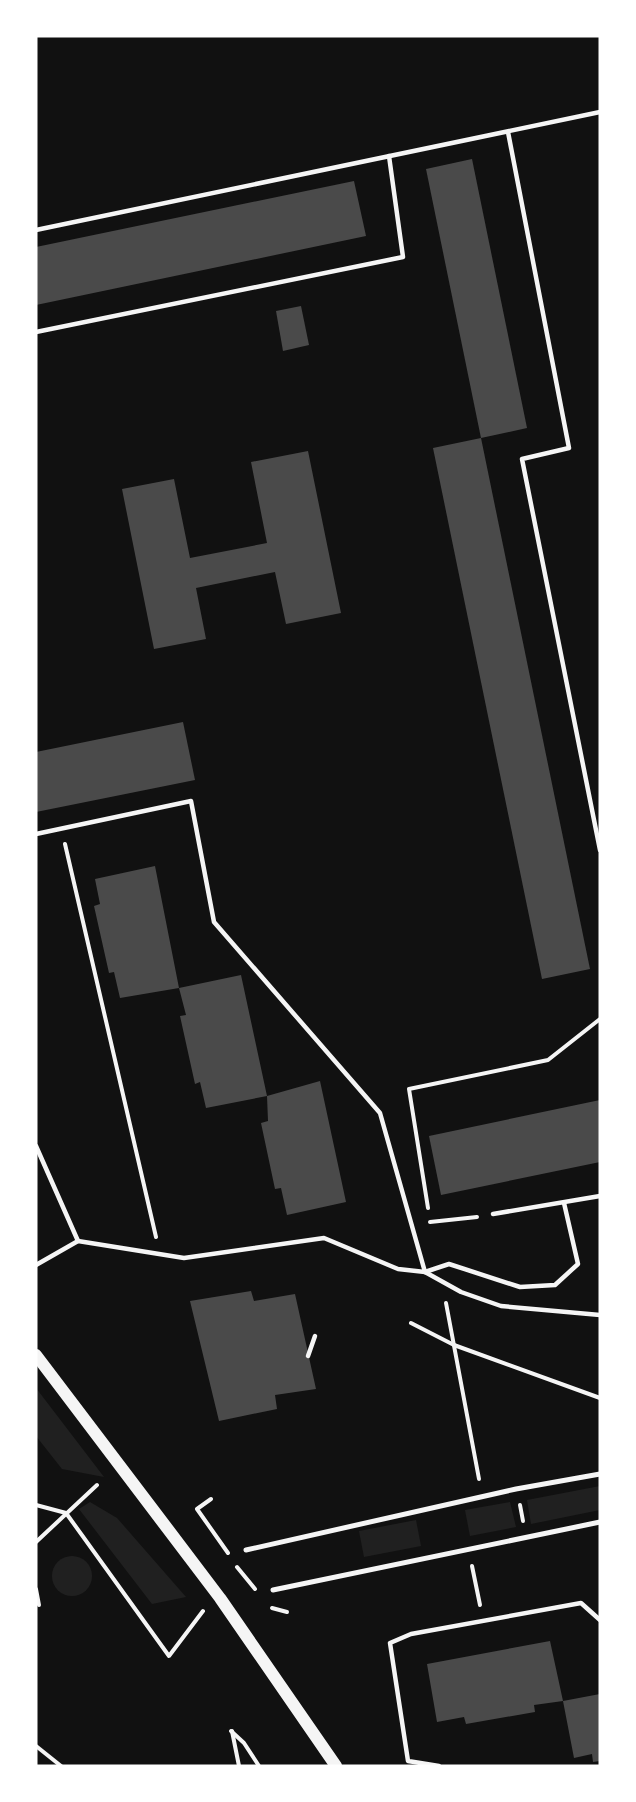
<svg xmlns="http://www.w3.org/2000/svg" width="636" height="1802" viewBox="0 0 636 1802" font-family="'Alegreya Sans',sans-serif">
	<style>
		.green { fill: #202020 }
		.building { fill: #4a4a4a }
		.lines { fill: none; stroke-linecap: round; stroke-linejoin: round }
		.path { stroke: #f5f5f5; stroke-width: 4 }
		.service { stroke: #f5f5f5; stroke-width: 4.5 }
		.pedestrian { stroke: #f5f5f5; stroke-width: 5 }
		.secondary { stroke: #f5f5f5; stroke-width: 12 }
	</style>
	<rect width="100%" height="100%" fill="#111"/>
	<g class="green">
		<path d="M36,1388L104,1477L62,1469L36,1436Z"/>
		<path d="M600,1486V1510L531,1524L527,1500Z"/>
		<path d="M90,1502L117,1518L186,1597L152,1604L79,1509Z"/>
		<path d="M510,1502L516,1527L470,1536L465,1510Z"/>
		<path d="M416,1520L421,1546L364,1557L359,1531Z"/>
		<circle cx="72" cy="1576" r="20"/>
	</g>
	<g class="building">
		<path d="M472,159L527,428L481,438L426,169Z"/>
		<path d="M354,181L366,236L36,305V247Z"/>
		<path d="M301,306L309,345L283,351L276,311Z"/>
		<path d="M481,438L590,969L542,979L433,448Z"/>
		<path d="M308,451L341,613L286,624L275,572L196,588L206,639L154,649L122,489L174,479L190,558L267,543L251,462Z"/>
		<path d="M183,722L195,780L36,812V752Z"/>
		<path d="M155,866L179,988L120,998L114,972L109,973L94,906L100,904L95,879Z"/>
		<path d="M241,975L267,1096L206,1108L200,1082L195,1084L180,1016L186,1015L179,988Z"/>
		<path d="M320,1081L346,1202L287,1215L281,1188L275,1189L261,1123L268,1121L267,1096Z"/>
		<path d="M600,1100V1162L441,1195L429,1136Z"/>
		<path d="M251,1291L254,1301L295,1294L316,1389L275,1395L277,1409L219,1421L190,1301Z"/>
		<path d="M550,1641L563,1701L534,1705L535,1712L466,1724L464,1717L437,1722L427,1664Z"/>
		<path d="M600,1694V1761L593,1762L592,1754L574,1758L563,1701Z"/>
	</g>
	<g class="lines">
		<g class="path">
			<path d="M65,844L156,1237"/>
			<path d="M428,1208L409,1089L548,1060L600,1019"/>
			<path d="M430,1222L477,1217"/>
			<path d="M446,1303L479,1479"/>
			<path d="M411,1323L454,1345L600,1398"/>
			<path d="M211,1499L197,1509L228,1553"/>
			<path d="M36,1505L66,1513L169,1656L203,1611"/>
			<path d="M520,1505L523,1521"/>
			<path d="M36,1542L97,1485"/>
			<path d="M472,1566L480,1605"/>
			<path d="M237,1567L255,1589"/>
			<path d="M36,1589L39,1605"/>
			<path d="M272,1608L287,1612"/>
			<path d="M231,1731L244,1743L259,1766"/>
			<path d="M232,1731L239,1766"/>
			<path d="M36,1746L61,1766"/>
		</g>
		<g class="service">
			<path d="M508,132L569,448L522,459L600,850"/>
			<path d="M36,230L600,112"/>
			<path d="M36,332L403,257L389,156"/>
			<path d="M36,834L191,801L214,922L380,1113L425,1272"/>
			<path d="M36,1146L78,1241"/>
			<path d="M493,1214L600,1196"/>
			<path d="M36,1265L78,1241L184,1258L324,1238L398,1269L425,1272L461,1292L501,1306L600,1315"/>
			<path d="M425,1272L449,1264L520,1287L555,1285L578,1264L564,1203"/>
			<path d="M308,1356L315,1336"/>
			<path d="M439,1766L408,1761L390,1643L411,1634L581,1603L600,1620"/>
		</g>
		<g class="pedestrian">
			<path d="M246,1550L516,1489L600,1474"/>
			<path d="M273,1590L600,1522"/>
		</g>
		<path class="secondary" d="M36,1355L220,1598L336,1766"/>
	</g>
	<rect width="636" height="1802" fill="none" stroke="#ffffff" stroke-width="75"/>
</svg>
